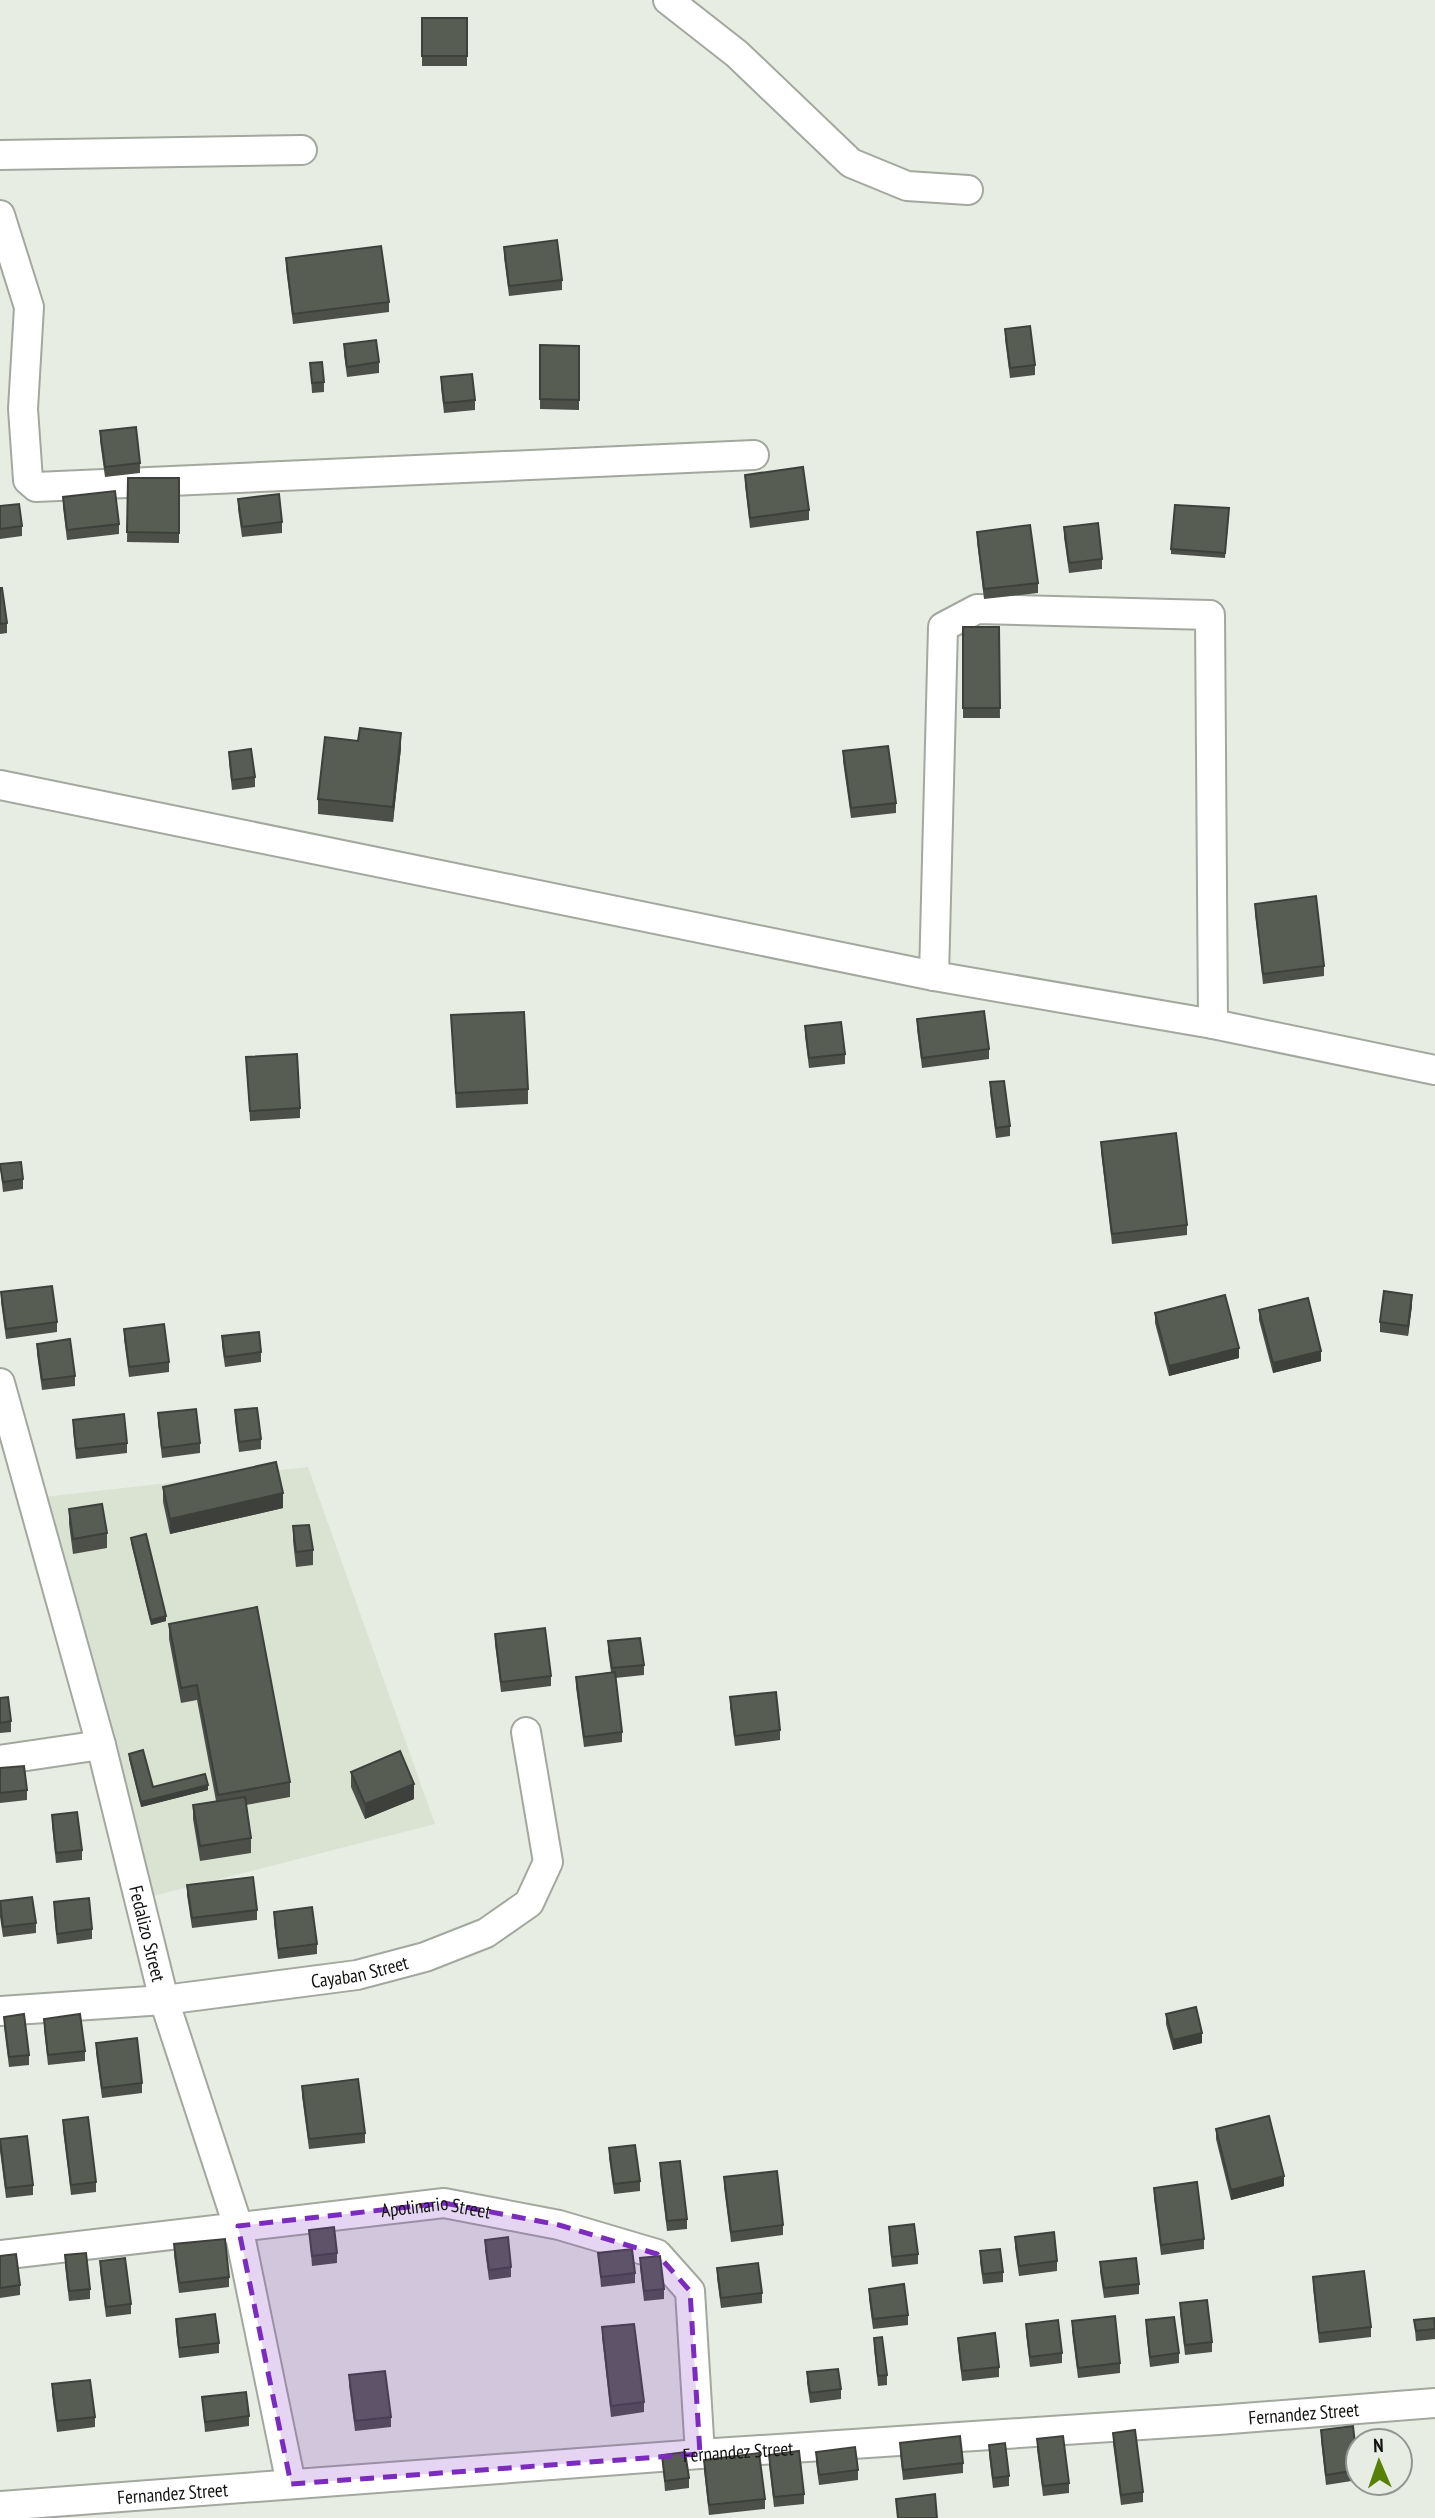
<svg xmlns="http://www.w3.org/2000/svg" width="1435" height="2518" viewBox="0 0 1435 2518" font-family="'PT Sans Narrow',sans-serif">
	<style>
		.built { fill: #dae2d2 }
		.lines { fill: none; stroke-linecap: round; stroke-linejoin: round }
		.minor-casing { stroke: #a3a89f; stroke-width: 32 }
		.minor { stroke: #fff; stroke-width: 28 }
		.wall { fill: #4c5048 }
		.shaded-wall { fill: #3e413b }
		.building { fill: #585d54; stroke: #3e413b; stroke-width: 2 }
		.marked { fill: #7b2cbf; fill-opacity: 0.2; stroke: #7b2cbf; stroke-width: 5; stroke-dasharray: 14 9; stroke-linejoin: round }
		.labels { text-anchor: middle; stroke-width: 7; stroke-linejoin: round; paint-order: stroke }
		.street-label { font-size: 19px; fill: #121310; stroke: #e8ede4 }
	</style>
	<rect width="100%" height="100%" fill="#e8ede4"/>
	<path class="built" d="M308,1467L435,1824L149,1897L43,1497Z"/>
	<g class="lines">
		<g class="minor-casing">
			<g id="minor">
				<path d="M668,0L737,54L851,163L907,186L968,190"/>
				<path d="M0,155L302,150"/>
				<path d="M0,215L29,307L23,409L28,480L36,487L754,455"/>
				<path d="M0,785L934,976L1213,1024L1435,1070"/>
				<path d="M934,976L943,627L977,609L1210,615L1213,1024"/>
				<path id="s1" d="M0,1383L101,1745L164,2000L238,2226L291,2484"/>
				<path d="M0,1760L101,1745"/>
				<path id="s2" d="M0,2011L164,2000L357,1975L425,1957L486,1933L529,1903L548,1862L526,1732"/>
				<path id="s3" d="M0,2255L444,2203L559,2225L657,2254L690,2291L700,2454"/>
				<path id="s4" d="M0,2506L700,2454L1218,2420L1435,2403"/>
			</g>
		</g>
		<use href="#minor" class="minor"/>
	</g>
	<g class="wall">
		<rect x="422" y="18" width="45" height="48"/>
		<path d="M504,247L562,280V290L509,296L504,257Z"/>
		<path d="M286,258L389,302V312L293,324L286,268Z"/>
		<path d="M1005,329L1035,365V375L1010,378L1005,339Z"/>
		<path d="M344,344L379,362V373L347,377L344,354Z"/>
		<path d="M540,345L579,346V410L540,409Z"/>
		<path d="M310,363L324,382V392L312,393Z"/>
		<path d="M441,377L475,400V410L444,413L441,387Z"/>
		<path d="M100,431L140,463V473L105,477L100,441Z"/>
		<path d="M745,475L809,510V520L750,528L745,485Z"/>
		<path d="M128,478H179V543L127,542Z"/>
		<path d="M63,497L119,524V534L67,540L63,507Z"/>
		<path d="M238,499L282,522V533L242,537L238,509Z"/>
		<path d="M0,506L22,526V536L0,539Z"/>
		<path d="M1229,513L1225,558L1171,554V549Z"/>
		<path d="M1064,527L1102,559V569L1069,573L1064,537Z"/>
		<path d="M977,532L1038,583V593L984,599L977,542Z"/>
		<path d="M0,588L7,623V633L0,634Z"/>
		<path d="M963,627H999L1000,718H963Z"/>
		<path d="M358,741L401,748L393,822L318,814V799Z"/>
		<path d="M843,751L896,803V813L851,818L843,761Z"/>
		<path d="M229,752L255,777V787L232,790L229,762Z"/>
		<path d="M1255,904L1324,966V976L1263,984L1255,914Z"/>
		<path d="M451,1015L528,1089V1104L456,1108Z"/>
		<path d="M917,1019L989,1049V1059L922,1068L917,1029Z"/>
		<path d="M805,1026L845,1054V1064L809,1068L805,1036Z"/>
		<path d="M246,1057L300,1108V1118L250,1121Z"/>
		<path d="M990,1082L1010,1126V1136L996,1138L990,1092Z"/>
		<path d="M1101,1142L1187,1225V1235L1112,1244L1101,1152Z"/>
		<path d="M0,1164L23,1179V1189L3,1192Z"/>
		<path d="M1,1292L57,1322V1332L6,1339L1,1302Z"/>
		<path d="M1412,1305L1408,1336L1380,1332V1322Z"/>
		<path d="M1259,1310L1321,1361L1273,1373L1259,1320Z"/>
		<path d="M1155,1313L1239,1358L1169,1376L1155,1323Z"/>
		<path d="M124,1329L169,1362V1372L129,1377L124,1339Z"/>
		<path d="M222,1336L261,1352V1362L225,1367L222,1346Z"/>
		<path d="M37,1344L75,1376V1386L42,1390L37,1354Z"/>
		<path d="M235,1410L261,1439V1449L239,1452L235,1420Z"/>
		<path d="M158,1413L200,1443V1453L162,1458L158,1423Z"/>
		<path d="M73,1420L127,1443V1453L76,1459L73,1430Z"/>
		<path d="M163,1487L283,1508L170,1534L163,1502Z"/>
		<path d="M69,1509L107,1533V1548L73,1554L69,1524Z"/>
		<path d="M293,1526L313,1550V1565L296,1567L293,1541Z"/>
		<path d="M131,1538L166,1621L151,1625L131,1543Z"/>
		<path d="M169,1624L290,1782V1797L246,1805L251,1838V1853L200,1861L193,1819V1805L216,1801L197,1700L181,1703L169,1639Z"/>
		<path d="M495,1634L551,1676V1686L501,1692L495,1644Z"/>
		<path d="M608,1641L644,1665V1675L615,1678L622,1732V1742L584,1747L576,1687V1677L611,1672L608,1651Z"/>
		<path d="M730,1697L780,1730V1740L735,1746L730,1707Z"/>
		<path d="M0,1698L11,1721V1732L0,1733Z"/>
		<path d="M129,1754L153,1787L208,1790L141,1807L129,1759Z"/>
		<path d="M0,1768L27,1790V1800L0,1803Z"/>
		<path d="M351,1772L414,1799L365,1819L351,1787Z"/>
		<path d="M52,1815L82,1850V1860L56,1863L52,1825Z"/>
		<path d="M187,1885L257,1910V1920L192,1928L187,1895Z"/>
		<path d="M0,1901L36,1923V1933L3,1937L0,1917Z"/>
		<path d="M54,1902L92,1929V1939L57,1944L54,1912Z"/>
		<path d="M274,1912L317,1944V1954L278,1959L274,1922Z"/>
		<path d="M1166,2014L1202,2043L1173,2050L1166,2024Z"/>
		<path d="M4,2017L29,2055V2065L9,2067L4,2027Z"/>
		<path d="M44,2019L85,2051V2061L48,2065L44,2029Z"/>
		<path d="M96,2043L142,2083V2093L102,2098L96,2053Z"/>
		<path d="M302,2086L365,2133V2143L309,2149L302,2096Z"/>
		<path d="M63,2120L96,2182V2192L71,2195L63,2130Z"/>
		<path d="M1216,2129L1284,2186L1231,2200L1216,2139Z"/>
		<path d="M0,2139L33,2185V2195L6,2198L0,2151Z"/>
		<path d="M609,2148L640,2181V2191L614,2194L609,2158Z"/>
		<path d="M660,2163L687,2219V2229L667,2231L660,2174Z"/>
		<path d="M724,2177L783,2225V2235L731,2242L724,2187Z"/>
		<path d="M1154,2188L1204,2239V2249L1161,2255L1154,2198Z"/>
		<path d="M889,2227L918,2254V2264L892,2267L889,2237Z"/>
		<path d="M309,2230L337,2253V2263L312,2266Z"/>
		<path d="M1015,2237L1057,2261V2271L1019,2276L1015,2247Z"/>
		<path d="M485,2240L511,2267V2277L489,2280L485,2250Z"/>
		<path d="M174,2244L229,2277V2287L179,2293L174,2255Z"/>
		<path d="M980,2251L1003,2272V2282L983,2284L980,2262Z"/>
		<path d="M598,2253L635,2273V2283L601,2287Z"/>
		<path d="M65,2255L90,2289V2299L69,2301L65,2265Z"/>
		<path d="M0,2256L20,2285V2295L0,2298Z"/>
		<path d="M640,2258L664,2289V2299L644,2301L640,2268Z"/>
		<path d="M100,2261L131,2304V2314L106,2317L100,2271Z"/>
		<path d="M1100,2262L1139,2284V2294L1104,2298L1100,2272Z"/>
		<path d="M717,2268L762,2293V2303L721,2308L717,2278Z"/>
		<path d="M1313,2277L1371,2327V2337L1319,2343L1313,2287Z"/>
		<path d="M869,2289L908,2315V2325L873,2329L869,2299Z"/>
		<path d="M1180,2303L1212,2342V2352L1185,2355L1180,2313Z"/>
		<path d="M176,2319L219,2343V2353L179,2358L176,2329Z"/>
		<path d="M1146,2320L1179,2353V2363L1150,2367L1146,2330Z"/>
		<path d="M1414,2320L1435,2329V2339L1416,2341Z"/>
		<path d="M1072,2321L1120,2363V2373L1078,2378L1072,2331Z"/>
		<path d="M1026,2324L1062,2353V2363L1030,2367L1026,2334Z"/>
		<path d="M602,2327L644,2402V2412L611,2417L602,2337Z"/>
		<path d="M874,2338L887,2375V2385L878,2386L874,2348Z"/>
		<path d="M958,2338L999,2367V2377L962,2381L958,2348Z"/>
		<path d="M807,2372L841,2389V2399L810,2403L807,2383Z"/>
		<path d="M349,2375L391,2417V2427L355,2431L349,2385Z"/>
		<path d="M52,2384L95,2417V2427L57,2432L52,2394Z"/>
		<path d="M202,2397L249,2416V2426L205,2432Z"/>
		<path d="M1321,2430L1358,2466V2480L1326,2485L1321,2440Z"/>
		<path d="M1113,2433L1143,2492V2502L1121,2505L1113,2443Z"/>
		<path d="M1037,2439L1069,2483V2493L1043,2496L1037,2449Z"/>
		<path d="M900,2443L963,2463V2473L903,2480L900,2453Z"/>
		<path d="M989,2445L1009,2476V2486L993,2488L989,2455Z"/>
		<path d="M816,2452L858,2470V2480L819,2485L816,2462Z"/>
		<path d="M662,2455L689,2478V2488L665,2491Z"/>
		<path d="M769,2455L804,2494V2504L774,2507L769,2465Z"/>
		<path d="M704,2460L765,2499V2509L709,2515L704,2470Z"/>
	</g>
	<g class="shaded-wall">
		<path d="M401,733V748L393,822V807Z"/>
		<path d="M1412,1295V1305L1408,1336V1326Z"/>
		<path d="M1239,1348V1358L1169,1376V1366Z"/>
		<path d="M1321,1351V1361L1273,1373V1363Z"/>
		<path d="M283,1493V1508L170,1534V1519Z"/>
		<path d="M166,1616V1621L151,1625V1620Z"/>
		<path d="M414,1784V1799L365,1819V1804Z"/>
		<path d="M208,1785V1790L141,1807V1802Z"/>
		<path d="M1202,2033V2043L1173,2050V2040Z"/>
		<path d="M1284,2176V2186L1231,2200V2190Z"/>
	</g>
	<g class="building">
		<rect x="422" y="18" width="45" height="38"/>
		<path d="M557,240L562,280L509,286L504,247Z"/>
		<path d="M381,246L389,302L293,314L286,258Z"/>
		<path d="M1030,326L1035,365L1010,368L1005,329Z"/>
		<path d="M376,340L379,362L347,367L344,344Z"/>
		<path d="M540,345L579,346V400L540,399Z"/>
		<path d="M322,362L324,382L312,383L310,363Z"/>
		<path d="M472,374L475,400L444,403L441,377Z"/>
		<path d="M136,427L140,463L105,467L100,431Z"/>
		<path d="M803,467L809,510L750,518L745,475Z"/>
		<path d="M128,478H179V533L127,532Z"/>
		<path d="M115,491L119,524L67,530L63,497Z"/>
		<path d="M279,494L282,522L242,527L238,499Z"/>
		<path d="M19,504L22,526L0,529V506Z"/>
		<path d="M1175,505L1229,508L1225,553L1171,549Z"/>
		<path d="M1098,523L1102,559L1069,563L1064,527Z"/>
		<path d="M1030,525L1038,583L984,589L977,532Z"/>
		<path d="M0,588H2L7,623L0,624Z"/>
		<path d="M963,627H999L1000,708H963Z"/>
		<path d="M360,728L401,733L393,807L318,799L325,737L358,741Z"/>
		<path d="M888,746L896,803L851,808L843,751Z"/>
		<path d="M251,749L255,777L232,780L229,752Z"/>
		<path d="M1316,896L1324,966L1263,974L1255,904Z"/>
		<path d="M984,1011L989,1049L922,1058L917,1019Z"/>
		<path d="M524,1012L528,1089L456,1093L451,1015Z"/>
		<path d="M841,1022L845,1054L809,1058L805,1026Z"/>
		<path d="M297,1054L300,1108L250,1111L246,1057Z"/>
		<path d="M1004,1081L1010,1126L996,1128L990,1082Z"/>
		<path d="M1176,1133L1187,1225L1112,1234L1101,1142Z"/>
		<path d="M21,1162L23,1179L3,1182L0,1164Z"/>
		<path d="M52,1286L57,1322L6,1329L1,1292Z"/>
		<path d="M1384,1291L1412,1295L1408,1326L1380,1322Z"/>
		<path d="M1225,1295L1239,1348L1169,1366L1155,1313Z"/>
		<path d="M1308,1298L1321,1351L1273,1363L1259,1310Z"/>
		<path d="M164,1324L169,1362L129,1367L124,1329Z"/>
		<path d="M259,1332L261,1352L225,1357L222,1336Z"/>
		<path d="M70,1339L75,1376L42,1380L37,1344Z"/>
		<path d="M257,1408L261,1439L239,1442L235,1410Z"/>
		<path d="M196,1409L200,1443L162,1448L158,1413Z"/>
		<path d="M124,1414L127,1443L76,1449L73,1420Z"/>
		<path d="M276,1462L283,1493L170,1519L163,1487Z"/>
		<path d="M102,1504L107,1533L73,1539L69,1509Z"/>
		<path d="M309,1525L313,1550L296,1552L293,1526Z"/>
		<path d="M146,1534L166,1616L151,1620L131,1538Z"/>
		<path d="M257,1607L290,1782L218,1795L197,1685L181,1688L169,1624Z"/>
		<path d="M545,1628L551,1676L501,1682L495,1634Z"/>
		<path d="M640,1638L644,1665L612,1668L608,1641Z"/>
		<path d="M615,1672L622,1732L584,1737L576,1677Z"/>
		<path d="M776,1692L780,1730L735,1736L730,1697Z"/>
		<path d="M8,1697L11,1721L0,1723V1698Z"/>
		<path d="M143,1750L153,1787L205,1774L208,1785L141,1802L129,1754Z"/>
		<path d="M400,1751L414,1784L365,1804L351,1772Z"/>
		<path d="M24,1766L27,1790L0,1793V1768Z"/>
		<path d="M245,1797L251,1838L200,1846L193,1805Z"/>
		<path d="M77,1812L82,1850L56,1853L52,1815Z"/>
		<path d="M253,1877L257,1910L192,1918L187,1885Z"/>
		<path d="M32,1897L36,1923L3,1927L0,1901Z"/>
		<path d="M89,1898L92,1929L57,1934L54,1902Z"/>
		<path d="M312,1907L317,1944L278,1949L274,1912Z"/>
		<path d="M1196,2007L1202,2033L1173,2040L1166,2014Z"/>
		<path d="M24,2014L29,2055L9,2057L4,2017Z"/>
		<path d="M80,2014L85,2051L48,2055L44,2019Z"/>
		<path d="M137,2038L142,2083L102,2088L96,2043Z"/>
		<path d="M358,2079L365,2133L309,2139L302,2086Z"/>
		<path d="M1269,2116L1284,2176L1231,2190L1216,2129Z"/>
		<path d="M88,2117L96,2182L71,2185L63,2120Z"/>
		<path d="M27,2136L33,2185L6,2188L0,2139Z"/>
		<path d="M635,2145L640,2181L614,2184L609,2148Z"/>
		<path d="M680,2161L687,2219L667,2221L660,2163Z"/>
		<path d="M777,2171L783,2225L731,2232L724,2177Z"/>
		<path d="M1197,2182L1204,2239L1161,2245L1154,2188Z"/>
		<path d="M914,2224L918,2254L892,2257L889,2227Z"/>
		<path d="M334,2227L337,2253L312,2256L309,2230Z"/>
		<path d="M1054,2232L1057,2261L1019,2266L1015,2237Z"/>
		<path d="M508,2237L511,2267L489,2270L485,2240Z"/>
		<path d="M225,2239L229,2277L179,2283L174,2244Z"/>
		<path d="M632,2249L635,2273L601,2277L598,2253Z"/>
		<path d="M1000,2249L1003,2272L983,2274L980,2251Z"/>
		<path d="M86,2253L90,2289L69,2291L65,2255Z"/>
		<path d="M16,2254L20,2285L0,2288V2256Z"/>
		<path d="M660,2256L664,2289L644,2291L640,2258Z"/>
		<path d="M125,2258L131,2304L106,2307L100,2261Z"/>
		<path d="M1136,2258L1139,2284L1104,2288L1100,2262Z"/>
		<path d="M758,2263L762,2293L721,2298L717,2268Z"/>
		<path d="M1364,2271L1371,2327L1319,2333L1313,2277Z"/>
		<path d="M904,2284L908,2315L873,2319L869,2289Z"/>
		<path d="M1207,2300L1212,2342L1185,2345L1180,2303Z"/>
		<path d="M215,2314L219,2343L179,2348L176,2319Z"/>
		<path d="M1115,2316L1120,2363L1078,2368L1072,2321Z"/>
		<path d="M1174,2317L1179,2353L1150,2357L1146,2320Z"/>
		<path d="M1434,2318L1435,2329L1416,2331L1414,2320Z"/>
		<path d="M1058,2320L1062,2353L1030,2357L1026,2324Z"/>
		<path d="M634,2324L644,2402L611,2406L602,2327Z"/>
		<path d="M995,2333L999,2367L962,2371L958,2338Z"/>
		<path d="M882,2337L887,2375L878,2376L874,2338Z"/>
		<path d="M838,2369L841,2389L810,2393L807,2372Z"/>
		<path d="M385,2371L391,2417L355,2421L349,2375Z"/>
		<path d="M90,2380L95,2417L57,2421L52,2384Z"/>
		<path d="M246,2392L249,2416L205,2422L202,2397Z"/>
		<path d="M1353,2426L1358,2470L1326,2475L1321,2430Z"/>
		<path d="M1135,2430L1143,2492L1121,2495L1113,2433Z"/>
		<path d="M960,2436L963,2463L903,2470L900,2443Z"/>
		<path d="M1063,2436L1069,2483L1043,2486L1037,2439Z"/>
		<path d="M1005,2443L1009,2476L993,2478L989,2445Z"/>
		<path d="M855,2447L858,2470L819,2475L816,2452Z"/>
		<path d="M799,2451L804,2494L774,2497L769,2455Z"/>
		<path d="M685,2452L689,2478L665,2481L662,2455Z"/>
		<path d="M759,2453L765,2499L709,2505L704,2460Z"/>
		<path d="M935,2494L937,2518H898L896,2499Z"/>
	</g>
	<path class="marked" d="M444,2203L559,2225L657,2254L690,2291L700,2454L291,2484L238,2226Z"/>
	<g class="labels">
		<g class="street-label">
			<text dy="7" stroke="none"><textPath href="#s1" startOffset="570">Fedalizo Street</textPath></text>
			<text dy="7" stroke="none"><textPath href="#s2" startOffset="362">Cayaban Street</textPath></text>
			<text dy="7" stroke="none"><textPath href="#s3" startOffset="439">Apolinario Street</textPath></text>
			<text dy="7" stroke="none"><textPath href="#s4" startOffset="1307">Fernandez Street</textPath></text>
			<text dy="7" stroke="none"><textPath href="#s4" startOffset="740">Fernandez Street</textPath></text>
			<text dy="7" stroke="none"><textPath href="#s4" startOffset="173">Fernandez Street</textPath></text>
		</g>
	</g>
	<g transform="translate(1379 2462) rotate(358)"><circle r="33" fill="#e8ede4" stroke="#92968f" stroke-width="2"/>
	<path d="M0-5L12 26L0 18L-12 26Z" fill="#568006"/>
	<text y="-10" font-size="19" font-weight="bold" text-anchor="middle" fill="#121310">N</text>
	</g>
</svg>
